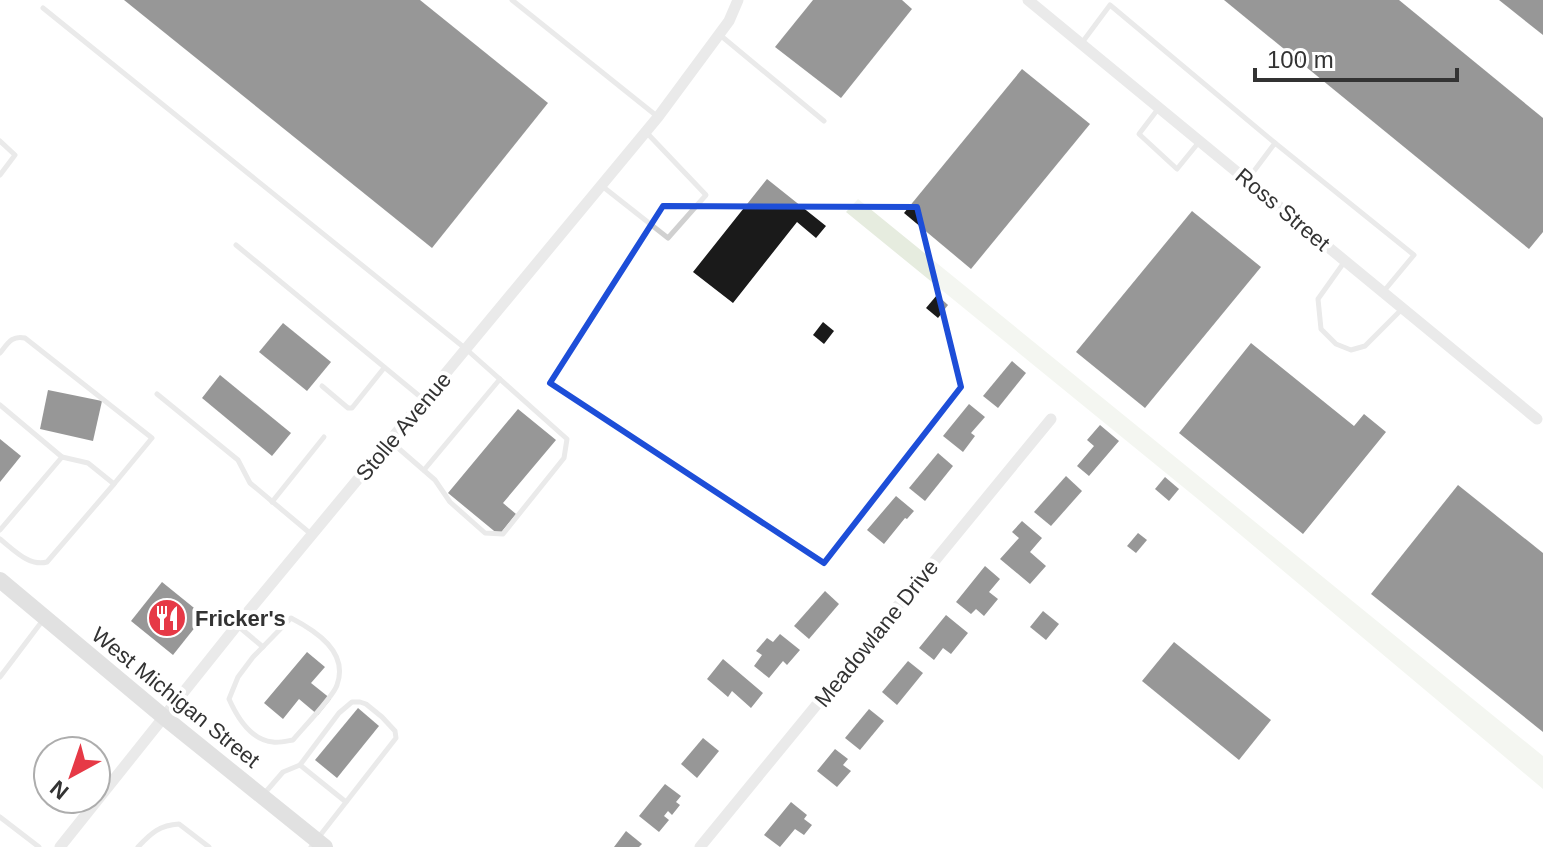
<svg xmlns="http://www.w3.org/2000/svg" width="1543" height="847" viewBox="0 0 1543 847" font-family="Helvetica,sans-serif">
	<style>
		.green { fill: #e6ecdf }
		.building { fill: #1a1a1a }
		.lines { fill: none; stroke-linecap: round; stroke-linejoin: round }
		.service { stroke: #d0d0d0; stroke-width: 5 }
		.minor { stroke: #d0d0d0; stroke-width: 11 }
		.secondary { stroke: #bdbdbd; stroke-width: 16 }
		.marked { fill: none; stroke: #1d4ed8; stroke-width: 6; stroke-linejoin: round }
		.labels { text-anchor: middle; stroke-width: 8; stroke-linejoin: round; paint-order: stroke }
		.street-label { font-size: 22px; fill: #333; stroke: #fff }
		.poi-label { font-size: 22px; font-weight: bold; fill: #333; stroke: #fff; text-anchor: start }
	</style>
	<rect width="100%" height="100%" fill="#fff"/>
	<path class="green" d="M858,199L1543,756V789L1199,500L846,212Z"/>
	<g class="building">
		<path d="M124,0H420L548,103L432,248Z"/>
		<path d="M813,0H902L912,9L841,98L775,47Z"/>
		<path d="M1224,0H1399L1543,118V232L1529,249Z"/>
		<path d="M1499,0H1543V35Z"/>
		<path d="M1022,69L1090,124L971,269L904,213Z"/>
		<path d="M767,179L826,226L816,238L797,222L733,303L693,272Z"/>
		<path d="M1192,211L1261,267L1145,408L1076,352Z"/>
		<path d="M937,295L948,305L938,318L926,308Z"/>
		<path d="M823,322L834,331L824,344L813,335Z"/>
		<path d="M283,323L331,362L307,391L259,352Z"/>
		<path d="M1251,343L1354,426L1364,414L1386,432L1303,534L1179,433Z"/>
		<path d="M1012,361L1026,373L998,408L983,396Z"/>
		<path d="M220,375L291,433L272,456L202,398Z"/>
		<path d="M48,390L102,401L93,441L40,429Z"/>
		<path d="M969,404L985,417L971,433L975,436L963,452L943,436Z"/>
		<path d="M518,409L556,440L503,503L516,514L499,535L448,493Z"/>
		<path d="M1100,425L1119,441L1089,476L1077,466L1094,446L1087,440Z"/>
		<path d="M0,439L21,456L0,482Z"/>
		<path d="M938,453L953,466L925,501L909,488Z"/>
		<path d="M1066,476L1082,491L1051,526L1034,512Z"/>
		<path d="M1165,477L1179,489L1169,501L1155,489Z"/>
		<path d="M1458,485L1543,553V732L1371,594Z"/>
		<path d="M896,496L914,511L907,519L905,518L884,544L867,530Z"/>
		<path d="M1022,521L1042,538L1030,552L1046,566L1030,584L1000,559L1019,538L1012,532Z"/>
		<path d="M1138,533L1147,540L1136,553L1127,546Z"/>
		<path d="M985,566L1000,579L989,592L998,599L984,616L976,609L971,614L956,602Z"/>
		<path d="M162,582L204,616L173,655L131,621Z"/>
		<path d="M825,591L839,604L809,639L794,626Z"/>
		<path d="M1043,611L1059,624L1046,640L1030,627Z"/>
		<path d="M946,615L968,633L951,654L943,648L934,660L919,648Z"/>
		<path d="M780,634L800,650L787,665L783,661L769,678L754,666L762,655L756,651L767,638L773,642Z"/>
		<path d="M1174,642L1271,720L1239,760L1142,681Z"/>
		<path d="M307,652L325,667L311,683L331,699L318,715L299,699L283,719L264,703Z"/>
		<path d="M723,659L763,693L751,708L732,691L728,697L707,679Z"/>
		<path d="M908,661L923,673L897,705L882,692Z"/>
		<path d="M358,708L379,726L337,778L315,760Z"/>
		<path d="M869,709L884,721L860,750L845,738Z"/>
		<path d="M703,738L719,751L697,778L681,764Z"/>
		<path d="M835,749L848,759L843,765L851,771L837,787L817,771Z"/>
		<path d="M665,784L681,796L676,802L680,805L672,815L668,811L664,816L669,820L659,832L639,816Z"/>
		<path d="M791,802L807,815L804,819L812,825L804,835L795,829L780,847L764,835Z"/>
		<path d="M626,831L642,844L639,847H614Z"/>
	</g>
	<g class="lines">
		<g class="service">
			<path d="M512,0L658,117"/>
			<path d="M43,8L466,349L567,439L564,458L503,534L485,533L450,502L435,480L390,441"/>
			<path d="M720,35L824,121"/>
			<path d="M1081,44L1110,5L1275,143"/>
			<path d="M1158,109L1139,134L1177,169L1199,142"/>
			<path d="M0,141L15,155L0,175"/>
			<path d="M1248,179L1275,143L1414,255L1384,291"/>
			<path d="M602,186L668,238L706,195L646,132"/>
			<path d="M236,245L423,399"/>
			<path d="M1345,261L1318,299L1321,329L1336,344L1351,350L1365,346L1402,309"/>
			<path d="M0,353C8,343 12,335 25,338L152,438L114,484"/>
			<path d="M322,386L348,408H352L384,368"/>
			<path d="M157,394L238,460L250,483L311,534"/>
			<path d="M0,405L62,457"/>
			<path d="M424,470L500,379"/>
			<path d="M272,502L324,437"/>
			<path d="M0,530L62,457L88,463L114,484L47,562C29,567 13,549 0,539"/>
			<path d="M291,618C316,631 349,652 337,685C334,696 302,729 293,740C287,741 279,743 273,742C250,740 237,717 229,699L238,677L253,657Z"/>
			<path d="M238,626L263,647"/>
			<path d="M0,677L43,620"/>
			<path d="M300,765L346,802"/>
			<path d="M263,795L283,772L300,765L339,713L352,702H360L366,704L382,717L395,731L396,738L311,847"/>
			<path d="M0,817L39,847"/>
			<path d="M138,847C151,833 160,825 179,824L209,847"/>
		</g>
		<g class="minor">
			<path d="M1028,0L1537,419"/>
			<path d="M60,847L242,619L658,117L729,21L738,0"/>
			<path d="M700,847L1051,419"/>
		</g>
		<path class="secondary" d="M0,580L165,718L325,847"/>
	</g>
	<path d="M0 0H1543V847H0ZM663,206L917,207L961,387L824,563L550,383Z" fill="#fff" fill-opacity=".55" fill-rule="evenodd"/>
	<path class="marked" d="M663,206L917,207L961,387L824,563L550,383Z"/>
	<defs>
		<g id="restaurant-disc" transform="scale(2)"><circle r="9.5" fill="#e63946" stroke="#fff"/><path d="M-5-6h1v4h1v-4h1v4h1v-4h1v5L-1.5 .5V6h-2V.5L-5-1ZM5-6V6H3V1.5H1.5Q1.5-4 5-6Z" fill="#fff"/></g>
	</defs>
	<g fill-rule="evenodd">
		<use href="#restaurant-disc" x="167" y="618"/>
	</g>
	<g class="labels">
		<g class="street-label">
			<text transform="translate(1283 209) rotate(40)" y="8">Ross Street</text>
			<text transform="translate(403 426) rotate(-50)" y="8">Stolle Avenue</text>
			<text transform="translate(876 633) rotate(-51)" y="8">Meadowlane Drive</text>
			<text transform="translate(176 697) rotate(39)" y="8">West Michigan Street</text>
		</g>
		<g class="poi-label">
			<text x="195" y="626">Fricker's</text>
		</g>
	</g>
	<g transform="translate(72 775) rotate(220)"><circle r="38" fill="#ffffff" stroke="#adadad" stroke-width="2"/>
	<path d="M0-6L14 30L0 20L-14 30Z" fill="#e63946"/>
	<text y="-12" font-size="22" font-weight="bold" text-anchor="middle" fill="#333333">N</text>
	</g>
	<path d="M1255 68v12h202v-12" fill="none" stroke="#333333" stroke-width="4"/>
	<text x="1267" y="68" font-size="24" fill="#333333" stroke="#ffffff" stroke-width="6" paint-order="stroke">100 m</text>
</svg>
